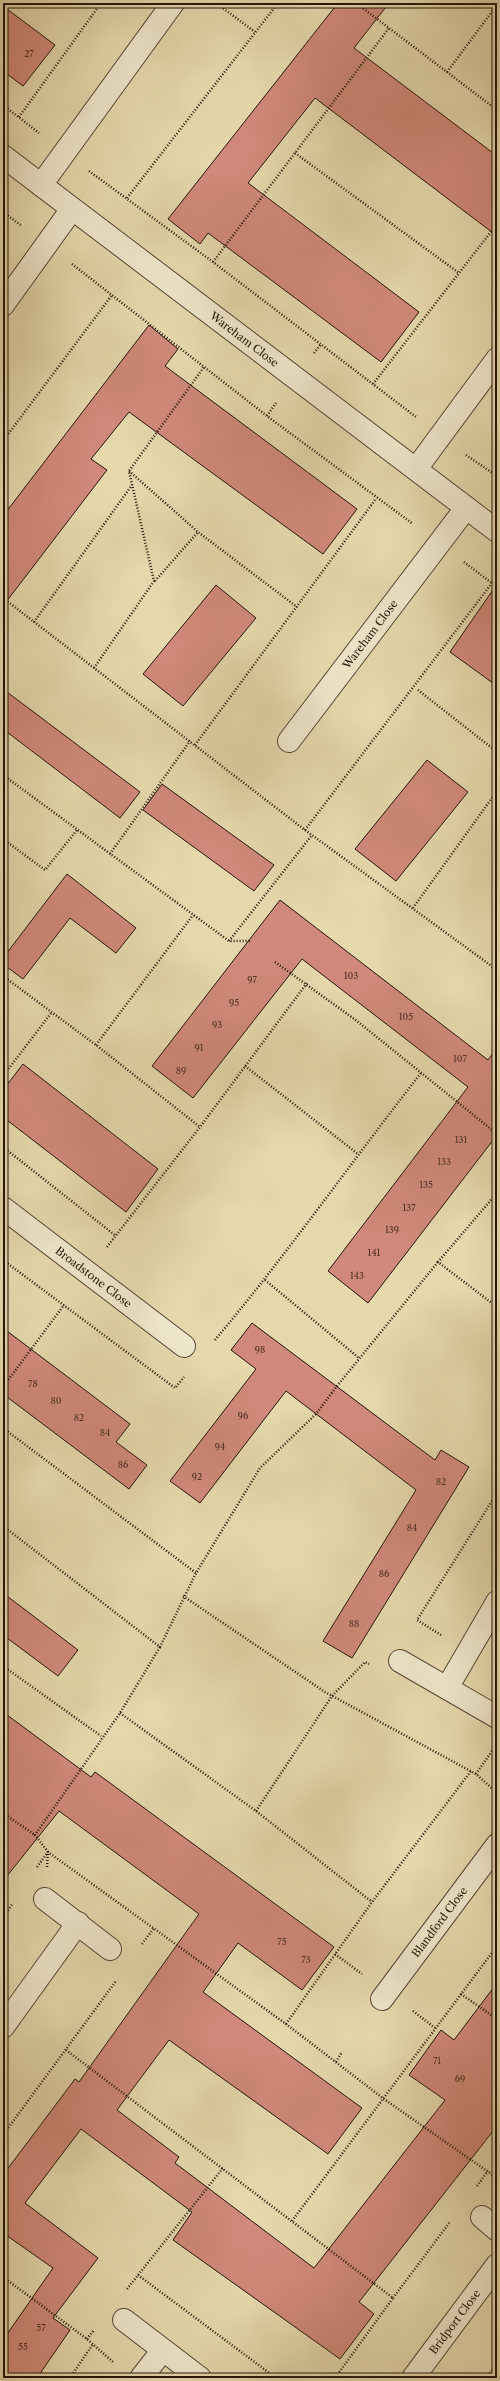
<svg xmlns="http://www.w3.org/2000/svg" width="500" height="2381" viewBox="0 0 500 2381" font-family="'Libre Caslon Text',serif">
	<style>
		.building { fill: #d0897a; stroke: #24140b }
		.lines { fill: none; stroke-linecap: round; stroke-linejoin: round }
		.minor-casing { stroke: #544534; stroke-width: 24 }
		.path { stroke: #24140b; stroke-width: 2.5; stroke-dasharray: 1 2; stroke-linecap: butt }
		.minor { stroke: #eee6ca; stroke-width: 22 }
		.labels { text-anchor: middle; stroke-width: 3.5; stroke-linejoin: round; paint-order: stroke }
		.number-label { font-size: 9px; fill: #4f3127 }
		.street-label { font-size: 11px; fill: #24140b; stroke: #eee6ca }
	</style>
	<rect width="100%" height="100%" fill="#e5d8ad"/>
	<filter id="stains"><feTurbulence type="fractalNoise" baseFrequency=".005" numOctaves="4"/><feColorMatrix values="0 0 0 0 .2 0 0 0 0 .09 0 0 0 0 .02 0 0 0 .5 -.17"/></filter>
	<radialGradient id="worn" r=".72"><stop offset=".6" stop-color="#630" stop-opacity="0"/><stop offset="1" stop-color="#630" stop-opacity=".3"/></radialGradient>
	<g class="building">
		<path d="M338,3H389L354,48L497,156V236L315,98L248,183L419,312L381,362L208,233L200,244L168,219Z"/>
		<path d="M3,6L55,45L23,86L3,71Z"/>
		<path d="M149,325L178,349L165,366L357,509L323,554L129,412L91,459L107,470L3,606V516Z"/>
		<path d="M497,584V686L450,652Z"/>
		<path d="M216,585L256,618L183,706L143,674Z"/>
		<path d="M3,689L140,792L120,818L3,729Z"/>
		<path d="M427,760L468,792L396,881L355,849Z"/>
		<path d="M162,784L274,865L254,891L143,810Z"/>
		<path d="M67,874L136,928L116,953L70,918L23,979L3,964V958Z"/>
		<path d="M280,900L488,1060L497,1048V1135L368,1303L328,1271L468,1087L302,959L193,1098L152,1066Z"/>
		<path d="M23,1064L158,1169L126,1212L3,1117V1090Z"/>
		<path d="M252,1323L435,1460L441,1450L469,1467L352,1658L323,1641L416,1490L286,1391L200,1503L170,1481L256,1369L231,1350Z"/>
		<path d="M3,1328L130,1424L116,1442L147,1465L129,1489L3,1394Z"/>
		<path d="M3,1593L78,1650L58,1676L3,1635Z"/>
		<path d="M3,1712L91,1777L95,1772L334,1947L302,1990L238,1943L203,1992L362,2108L328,2154L169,2040L117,2110L179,2157L175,2163L314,2268L445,2100L409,2075L441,2030L454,2040L497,1983V2126L359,2302L374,2314L340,2359L173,2240L192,2212L81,2129L25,2203L98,2258L53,2318L70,2330L37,2378H3V2340L53,2268L3,2233V2175L75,2079L79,2082L199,1914L59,1811L3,1881Z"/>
	</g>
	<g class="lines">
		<g class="minor-casing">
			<g id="minor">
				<path id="s1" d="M3,156L497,531"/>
				<path d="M41,185L173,3"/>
				<path d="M3,305L72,209"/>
				<path d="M416,469L497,359"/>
				<path id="s2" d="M289,741L466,508"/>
				<path id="s3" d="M3,1208L184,1346"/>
				<path d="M400,1661L497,1717"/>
				<path d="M447,1688L497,1602"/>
				<path d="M45,1899L110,1949"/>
				<path id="s4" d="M382,1999L497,1845"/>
				<path d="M3,2027L78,1923"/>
				<path d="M482,2217L497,2230"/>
				<path d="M124,2320L200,2378"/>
				<path d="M141,2378L163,2350"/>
				<path id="s5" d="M413,2378L497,2265"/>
			</g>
		</g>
		<g class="path">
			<path d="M216,3L255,32"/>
			<path d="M356,3L497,110"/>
			<path d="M447,72L497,5"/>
			<path d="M3,105L39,133"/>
			<path d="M19,117L101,3"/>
			<path d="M295,153L459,273"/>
			<path d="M89,171L213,262L416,417"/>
			<path d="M127,198L278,3"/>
			<path d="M3,212L22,226"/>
			<path d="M213,262L389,28"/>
			<path d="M72,264L267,416L413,524"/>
			<path d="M314,353L321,344"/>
			<path d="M373,384L497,224"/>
			<path d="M267,416L276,403"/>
			<path d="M3,441L112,295"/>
			<path d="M466,455L497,476"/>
			<path d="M129,471L198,532"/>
			<path d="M464,562L497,587"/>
			<path d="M155,581L198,532L297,607"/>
			<path d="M3,598L305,830L497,970"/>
			<path d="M34,622L132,485"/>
			<path d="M94,668L154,581L129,471L204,367"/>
			<path d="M418,690L497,752"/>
			<path d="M195,745L375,500"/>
			<path d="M3,775L229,941H250"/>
			<path d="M305,830L492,583"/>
			<path d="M3,839L45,870L77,830"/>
			<path d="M110,854L190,741"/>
			<path d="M413,908L497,791"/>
			<path d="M229,941L312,835"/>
			<path d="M275,962L357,1021L497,1134"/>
			<path d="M3,976L96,1045L200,1127"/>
			<path d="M96,1045L193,915"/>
			<path d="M245,1066L358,1154"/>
			<path d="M3,1076L52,1012"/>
			<path d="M3,1147L116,1236"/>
			<path d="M497,1193L438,1262L497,1307"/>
			<path d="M107,1247L200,1127L307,983"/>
			<path d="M3,1260L175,1388L184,1377"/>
			<path d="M265,1280L359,1358"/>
			<path d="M215,1340C288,1253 352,1161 421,1073"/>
			<path d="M3,1387L64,1305"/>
			<path d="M3,1428L196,1573"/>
			<path d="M3,1526L160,1647L196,1573L260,1468L316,1414L337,1386L438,1262"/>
			<path d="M183,1596L325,1692L476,1774L497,1793"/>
			<path d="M441,1635L417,1620L497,1493"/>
			<path d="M3,1666L101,1736"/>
			<path d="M120,1713L256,1811L372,1902"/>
			<path d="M476,1774L494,1748"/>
			<path d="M256,1811L332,1696L365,1662L369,1664"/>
			<path d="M3,1813L35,1835"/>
			<path d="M37,1867L48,1852L286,2024L384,2099L497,2178"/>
			<path d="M47,1867L48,1852L35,1835L120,1713L160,1647"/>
			<path d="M3,1918L13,1903"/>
			<path d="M142,1944L154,1928"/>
			<path d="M335,1954L362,1974"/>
			<path d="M461,1994L497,2019"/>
			<path d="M413,2011L435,2028"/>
			<path d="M286,2024L372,1902L471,1771"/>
			<path d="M66,2050L393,2298L335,2378"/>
			<path d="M336,2062L342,2052"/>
			<path d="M3,2135L116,1981"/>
			<path d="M477,2186L488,2171"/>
			<path d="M292,2221L497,1946"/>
			<path d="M138,2275L276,2378"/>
			<path d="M3,2277L87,2339L113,2362"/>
			<path d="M127,2289L223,2168"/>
			<path d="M393,2298L450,2222"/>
			<path d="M87,2339L94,2330"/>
			<path d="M70,2378L93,2344"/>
			<path d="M486,2378L497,2364"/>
		</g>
		<use href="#minor" class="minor"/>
	</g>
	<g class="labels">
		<g class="number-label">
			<text x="29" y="57">27</text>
			<text x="351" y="979">103</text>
			<text x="252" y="983">97</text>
			<text x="234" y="1006">95</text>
			<text x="406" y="1020">105</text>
			<text x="217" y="1028">93</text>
			<text x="199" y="1051">91</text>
			<text x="460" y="1062">107</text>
			<text x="181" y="1074">89</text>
			<text x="461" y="1143">131</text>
			<text x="444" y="1165">133</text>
			<text x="426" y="1188">135</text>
			<text x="409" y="1211">137</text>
			<text x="392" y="1233">139</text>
			<text x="374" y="1256">141</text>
			<text x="357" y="1279">143</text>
			<text x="260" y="1353">98</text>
			<text x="33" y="1387">78</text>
			<text x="56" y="1404">80</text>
			<text x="243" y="1419">96</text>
			<text x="79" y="1421">82</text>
			<text x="105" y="1436">84</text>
			<text x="220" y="1450">94</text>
			<text x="123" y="1468">86</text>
			<text x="197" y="1480">92</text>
			<text x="441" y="1485">82</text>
			<text x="412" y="1531">84</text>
			<text x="384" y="1577">86</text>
			<text x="354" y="1627">88</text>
			<text x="282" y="1945">75</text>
			<text x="306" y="1963">73</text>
			<text x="437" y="2064">71</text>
			<text x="460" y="2082">69</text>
			<text x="41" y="2331">57</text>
			<text x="23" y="2350">55</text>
		</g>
		<g class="street-label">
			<text dy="4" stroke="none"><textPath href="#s1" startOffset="303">Wareham Close</textPath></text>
			<text dy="4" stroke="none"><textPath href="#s2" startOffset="134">Wareham Close</textPath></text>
			<text dy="4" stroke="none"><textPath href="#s3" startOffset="114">Broadstone Close</textPath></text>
			<text dy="4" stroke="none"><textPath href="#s4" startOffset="96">Blandford Close</textPath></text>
			<text dy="4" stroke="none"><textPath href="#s5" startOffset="70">Bridport Close</textPath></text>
		</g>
	</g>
	<rect width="500" height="2381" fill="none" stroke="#e5d8ad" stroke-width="16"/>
	<rect x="4" y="4" width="492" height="2373" fill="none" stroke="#24140b" stroke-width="2"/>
	<rect x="8" y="8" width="484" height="2365" fill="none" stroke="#24140b"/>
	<rect width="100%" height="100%" filter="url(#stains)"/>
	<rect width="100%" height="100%" fill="url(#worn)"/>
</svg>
